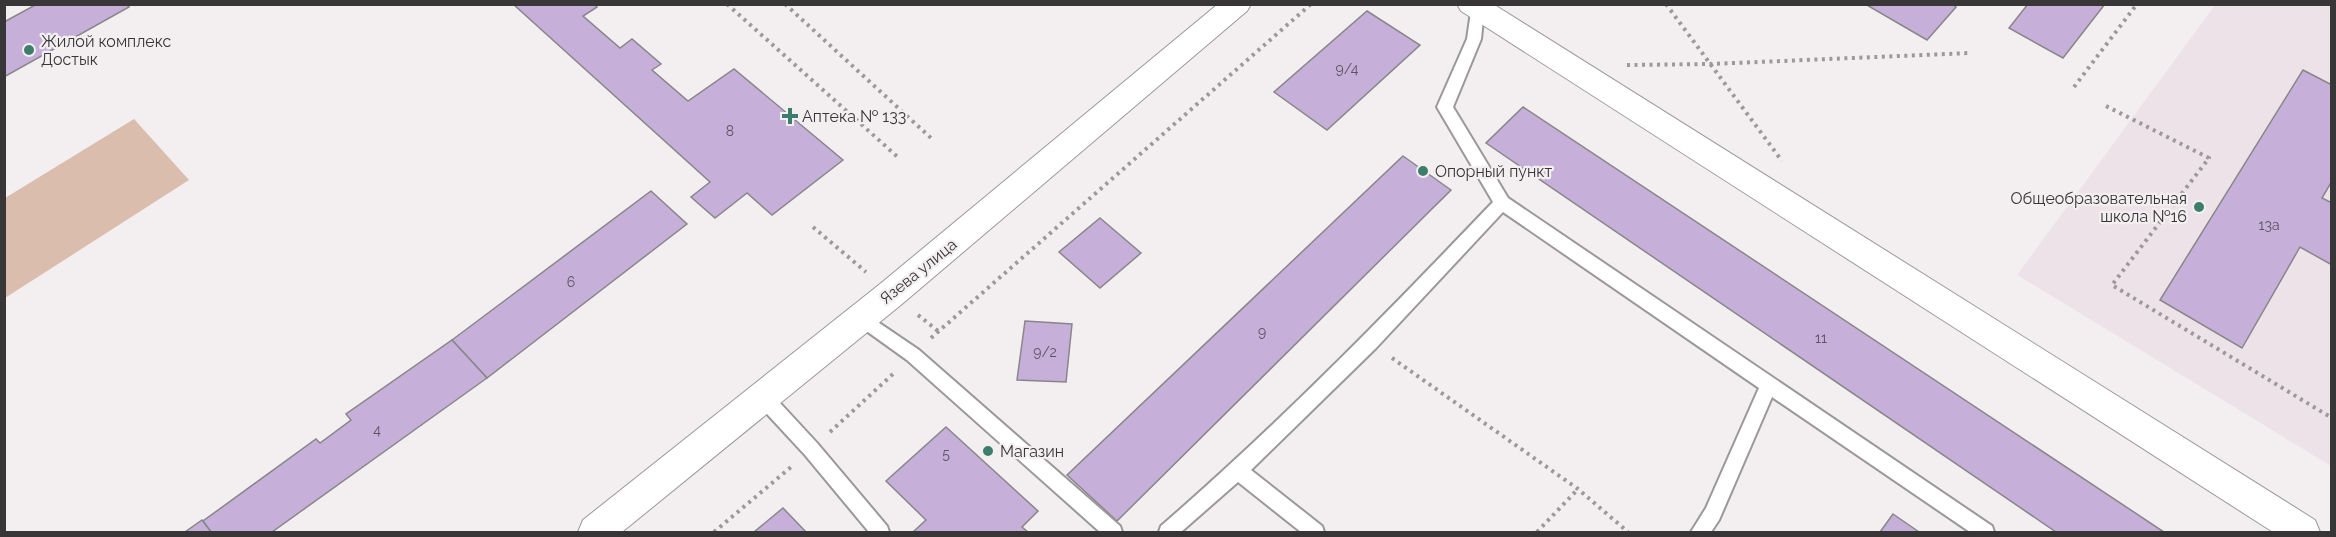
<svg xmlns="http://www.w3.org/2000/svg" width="2336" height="537" viewBox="0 0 2336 537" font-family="Raleway,sans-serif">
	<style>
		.built { fill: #eee2e9 }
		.green { fill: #dbbdae }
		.building { fill: #c6b0da; stroke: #888689; stroke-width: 1.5 }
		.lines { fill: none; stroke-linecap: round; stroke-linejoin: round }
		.service-casing { stroke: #9b989a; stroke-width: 4 }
		.minor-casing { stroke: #9b989a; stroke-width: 2 }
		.path { stroke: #9d999b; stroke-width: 4; stroke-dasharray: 3 4.5; stroke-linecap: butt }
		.service { fill: #fff; fill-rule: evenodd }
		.minor { fill: #fff; fill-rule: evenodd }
		.poi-dot { fill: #3d7d6c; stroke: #f3eff1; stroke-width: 2 }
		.labels { text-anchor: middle; stroke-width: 4.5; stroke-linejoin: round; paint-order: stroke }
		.number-label { font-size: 14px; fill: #5c5460 }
		.poi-label { font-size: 16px; fill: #383637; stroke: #f3eff1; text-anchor: start }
		.street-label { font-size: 16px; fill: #383637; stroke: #f3eff1 }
	</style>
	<rect width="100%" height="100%" fill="#f3eff1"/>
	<path class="built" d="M2215,5H2331V466L2017,275Z"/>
	<path class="green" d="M134,119L189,180L5,298V198Z"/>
	<g class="building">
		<path d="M37,4H127L129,7L4,77V22Z"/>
		<path d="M513,4H594L597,7L583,16L620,48L632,39L661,64L652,70L688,101L734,69L843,160L772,215L747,193L715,218L691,197L710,182Z"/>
		<path d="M1865,4H1952L1956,7L1927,40Z"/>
		<path d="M2028,4H2105L2063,58L2009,28Z"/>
		<path d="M1367,11L1420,45L1327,130L1274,92Z"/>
		<path d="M2303,70L2332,85V181L2322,198L2332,203V265L2300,247L2242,348L2160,300Z"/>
		<path d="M1523,107L2164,532H2056L1486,143Z"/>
		<path d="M1403,156L1451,190L1117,521L1067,475Z"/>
		<path d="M651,191L687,224L487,378L452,340Z"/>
		<path d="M1100,218L1141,253L1100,288L1059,252Z"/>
		<path d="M1025,321L1072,324L1066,382L1017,380Z"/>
		<path d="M452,340L487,378L272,532H211L203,521L316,439L320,443L351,420L346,414Z"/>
		<path d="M946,427L1038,511L1022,527L1028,532H913L926,520L886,481Z"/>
		<path d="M783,508L806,532H754Z"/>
		<path d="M1893,514L1919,532H1880Z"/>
		<path d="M202,520L211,532H185Z"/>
	</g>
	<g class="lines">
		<g class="service-casing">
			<g id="service">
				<path d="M1472,5H1482L1484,9L1481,39L1453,107L1508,198L1992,526L1994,532H1970L1772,397L1719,520L1711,532H1691L1706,508L1759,388L1503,212L1376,348L1251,470L1322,526L1324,532H1301L1238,482L1181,532H1159L1161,526C1279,424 1386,314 1493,202L1437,107L1467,39Z"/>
				<path d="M860,310L919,350L1120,526L1122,532H1100L907,360L854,322L852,317L854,312Z"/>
				<path d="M762,388L768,390L817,443L887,526L889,532H869L805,455L756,402L753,396L756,390Z"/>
			</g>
		</g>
		<g class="minor-casing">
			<g id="minor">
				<path d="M1218,4H1251L1247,11L902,304L622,532H578L583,520L880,284Z"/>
				<path d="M1457,4H1493L2315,520L2320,532H2273L1461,11Z"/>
			</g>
		</g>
		<g class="path">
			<path d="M727,4L900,159"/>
			<path d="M785,4L931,138"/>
			<path d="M1666,4L1782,161"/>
			<path d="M1627,65L1711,64L1970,53"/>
			<path d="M2074,87L2137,4"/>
			<path d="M2106,106L2209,158L2112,285L2332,418"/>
			<path d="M813,227L866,272"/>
			<path d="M918,315L938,331"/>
			<path d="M931,338L1311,4"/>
			<path d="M1392,358L1578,489L1628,532"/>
			<path d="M830,432L893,374"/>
			<path d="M714,532L791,467"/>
			<path d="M1537,532L1578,489"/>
		</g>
		<use href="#service" class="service"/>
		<use href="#minor" class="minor"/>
	</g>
	<g class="poi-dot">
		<circle cx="29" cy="50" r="6"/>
		<path d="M787 107h6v6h6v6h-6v6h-6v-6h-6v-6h6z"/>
		<circle cx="1423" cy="171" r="6"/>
		<circle cx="2199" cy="207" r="6"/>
		<circle cx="988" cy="451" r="6"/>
	</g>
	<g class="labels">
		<g class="number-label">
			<text x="1347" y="74">9/4</text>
			<text x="730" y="136">8</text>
			<text x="2269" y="230">13а</text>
			<text x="571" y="287">6</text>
			<text x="1262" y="337">9</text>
			<text x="1821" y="343">11</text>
			<text x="1045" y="357">9/2</text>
			<text x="377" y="435">4</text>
			<text x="946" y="459">5</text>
		</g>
		<g class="poi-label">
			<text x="41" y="47">Жилой комплекс<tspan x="41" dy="18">Достык</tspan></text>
			<text x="802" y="122">Аптека № 133</text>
			<text x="1435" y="177">Опорный пункт</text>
			<text x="2187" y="204" text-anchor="end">Общеобразовательная<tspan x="2187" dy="18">школа №16</tspan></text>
			<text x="1000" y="457">Магазин</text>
		</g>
		<g class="street-label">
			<text transform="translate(918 271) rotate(-39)" y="6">Язева улица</text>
		</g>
	</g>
	<rect width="2336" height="537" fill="none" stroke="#383637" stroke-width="12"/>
</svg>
